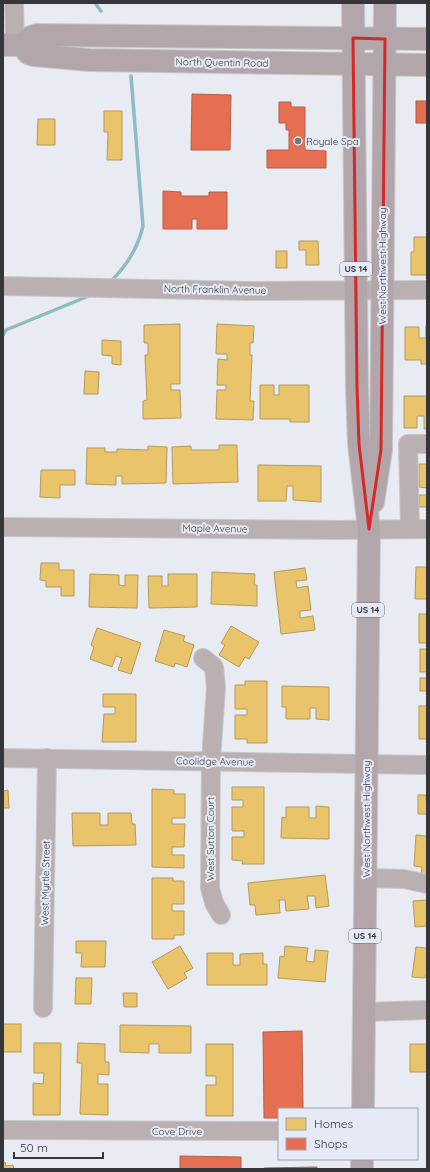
<svg xmlns="http://www.w3.org/2000/svg" width="430" height="1172" viewBox="0 0 430 1172" font-family="Quicksand,sans-serif">
	<style>
		.homes { fill: #e9c46a; stroke: #b3995c }
		.shops { fill: #e76f51; stroke: #b15e4a }
		.lines { fill: none; stroke-linecap: round; stroke-linejoin: round }
		.stream { stroke: #8fbcbe; stroke-width: 3.5 }
		.minor-casing { stroke: #c6c8cc; stroke-width: 20 }
		.major-casing { stroke: #c6c8cc; stroke-width: 24 }
		.minor { stroke: #baafb1; stroke-width: 18 }
		.major { stroke: #b2a6aa; stroke-width: 22 }
		.marked { fill: none; stroke: #d62828; stroke-width: 3; stroke-linejoin: round }
		.poi-dot { fill: #73757a; stroke: #e5eaf6; stroke-width: 1.5 }
		.labels { text-anchor: middle; stroke-width: 4; stroke-linejoin: round; paint-order: stroke }
		.shield { fill: #e5eaf6; stroke: #696c72; stroke-width: 1 }
		.shield-label { font-size: 9px; font-weight: bold; fill: #34363a }
		.street-label { font-size: 10px; fill: #34363a; stroke: #e5eaf6 }
		.poi-label { font-size: 10px; fill: #34363a; stroke: #e5eaf6; text-anchor: start }
	</style>
	<rect width="100%" height="100%" fill="#e9ebf2"/>
	<g class="homes">
		<path d="M104,111H122V160H107L108,132H104Z"/>
		<path d="M38,119H55V145H37Z"/>
		<path d="M414,237H427V275H411V252H414Z"/>
		<path d="M299,241H318L319,265H306V250H299Z"/>
		<rect x="276" y="251" width="11" height="17"/>
		<path d="M180,324V384H171V390H180L181,418L143,419V401L147,400L145,355H148V343H144V325Z"/>
		<path d="M217,324L254,326L253,343H250V355H252L250,401H254L253,420L216,419L217,390H226V385H217L218,359L227,360V354H216Z"/>
		<path d="M426,326L427,364H421V360H405V327H419V338H426Z"/>
		<path d="M102,340L121,341V365L112,364V356L102,355Z"/>
		<path d="M85,371L99,372L98,394H84Z"/>
		<path d="M260,385H274V395H279V385H309V422H290V419H260Z"/>
		<path d="M404,396H427V429H424V416H417V428H404Z"/>
		<path d="M219,445H237L238,482L173,484L172,447L191,446V450H219Z"/>
		<path d="M148,446L167,447L166,483L122,484V476H116V485L86,484L87,448H105V452H117V449L148,450Z"/>
		<path d="M419,464H427V488L419,487Z"/>
		<path d="M258,465L321,466V502L293,500V486H287L286,501H258Z"/>
		<path d="M41,470H75V485H60V498L40,497Z"/>
		<rect x="419" y="495" width="8" height="12"/>
		<path d="M41,563H59V570H74V596H61V587H46V581L40,580Z"/>
		<path d="M416,567H427V599H415Z"/>
		<path d="M305,568L307,580L296,581L297,588L308,586L311,610L300,611V618L313,616L315,630L281,634L274,572Z"/>
		<path d="M212,572L255,574L254,585H257V606L211,604Z"/>
		<path d="M90,574L119,575V585L125,586V575H138L137,608L89,607Z"/>
		<path d="M168,574H197V607L149,608L148,576H162V586H168Z"/>
		<rect x="419" y="614" width="8" height="29"/>
		<path d="M231,626L259,642L249,659L245,657L239,667L219,655L225,645L221,643Z"/>
		<path d="M97,628L141,643L131,674L118,670L122,658L116,656L112,667L90,659L94,647L91,645Z"/>
		<path d="M164,630L185,636L183,641L194,645L187,667L175,663L174,667L155,661Z"/>
		<rect x="420" y="649" width="7" height="23"/>
		<rect x="420" y="678" width="7" height="13"/>
		<path d="M245,681H267V743H247V739H235V715H247V709H235V685H245Z"/>
		<path d="M282,686L329,687V720L316,719V708H310V719H286V707H282Z"/>
		<path d="M103,694H136V742H102L104,714H115V707H103Z"/>
		<rect x="419" y="706" width="8" height="33"/>
		<path d="M232,787H264V864H242L243,861L232,860V837H244V831H232V807H243V800H232Z"/>
		<path d="M152,789L174,790V794H185V818H172V824H185L184,847H172V855H184V868L152,867Z"/>
		<path d="M8,790L9,808H3V791Z"/>
		<path d="M418,795H426L427,814H418Z"/>
		<path d="M316,806L329,807V839L281,838L282,817L286,818V807H309V818H316Z"/>
		<path d="M72,813H100V825H108V813H131L132,824H135L136,845L73,846Z"/>
		<path d="M416,835L427,836V877L421,876L422,867L414,866Z"/>
		<path d="M325,875L329,906L316,908L315,896H307L309,909L286,911L285,900H279L280,913L256,915L255,905H250L248,883Z"/>
		<path d="M152,878H173V881H184V904H172V911H184V935H174V939H152Z"/>
		<path d="M427,900V926L415,927L413,901Z"/>
		<path d="M76,941H106L105,967H81L82,953H76Z"/>
		<path d="M180,946L193,968L184,973L187,978L168,989L152,962Z"/>
		<path d="M285,946L308,948L306,961L314,962L315,950L328,951L325,982L278,978L280,956L284,957Z"/>
		<path d="M416,947L427,948V975H425V978L412,977Z"/>
		<path d="M207,953H233V965H240V954L263,953V964H267V985H207Z"/>
		<path d="M76,978H92L91,1004H75Z"/>
		<path d="M123,993H137V1007H124Z"/>
		<rect x="3" y="1024" width="18" height="28"/>
		<path d="M120,1025L191,1026V1053H159V1044H149V1053L120,1052Z"/>
		<path d="M34,1043H61L60,1115H33V1083L43,1084L44,1073H34Z"/>
		<path d="M78,1043L105,1044V1062H109V1075L98,1074V1084H108V1115L80,1114L82,1063H77Z"/>
		<path d="M206,1044H233V1116H206V1085H216V1076H206Z"/>
		<rect x="410" y="1044" width="17" height="28"/>
		<path d="M5,1162L6,1166L13,1165L14,1169H3V1163Z"/>
	</g>
	<g class="shops">
		<path d="M192,94L231,95L230,150H191Z"/>
		<rect x="416" y="101" width="11" height="22"/>
		<path d="M279,102H291V107H305V150L326,151V168H267V150H289V130H286V123H279Z"/>
		<path d="M163,191L181,192V196H209V192H227V229H197V219H192V229H163Z"/>
		<path d="M302,1031L303,1109H279V1118H264L263,1032Z"/>
		<path d="M180,1156L241,1157V1169H180Z"/>
		<path d="M317,1167V1169H264V1168Z"/>
	</g>
	<g class="lines">
		<g class="stream">
			<path d="M95,3L101,11"/>
			<path d="M113,279C129,263 138,247 143,226L131,76"/>
			<path d="M3,335L6,330L91,295"/>
		</g>
		<g class="minor-casing">
			<g id="minor">
				<path d="M14,3L15,45"/>
				<path d="M3,286L250,291L427,290"/>
				<path d="M3,527L338,530L427,529"/>
				<path d="M410,529L408,444H427"/>
				<path d="M203,658L214,667L216,687L211,760L210,888L214,903L221,915"/>
				<path d="M3,758L427,765"/>
				<path d="M366,878L404,879L427,884"/>
				<path d="M43,1008L47,758"/>
				<path d="M365,1012L427,1010"/>
				<path d="M3,1130L279,1131"/>
			</g>
		</g>
		<g class="major-casing">
			<g id="major">
				<path d="M353,3L357,387L359,444L369,529L363,1109"/>
				<path d="M3,45H23L31,37L37,35L427,39"/>
				<path d="M23,45L28,53L34,55L89,60L427,65"/>
				<path d="M373,502L381,450L385,3"/>
				<path d="M362,1169V1159"/>
			</g>
		</g>
		<use href="#minor" class="minor"/>
		<use href="#major" class="major"/>
	</g>
	<path class="marked" d="M353,38L385,39L381,450L369,529L359,444L357,387Z"/>
	<circle class="poi-dot" cx="298" cy="141" r="4"/>
	<g class="labels">
		<g class="shield">
			<rect x="340" y="262" width="32" height="14" rx="3"/>
			<rect x="352" y="603" width="32" height="14" rx="3"/>
			<rect x="349" y="929" width="32" height="14" rx="3"/>
		</g>
		<g class="shield-label">
			<text x="356" y="272">US 14</text>
			<text x="368" y="613">US 14</text>
			<text x="365" y="939">US 14</text>
		</g>
		<g class="street-label">
			<text transform="translate(222 62) rotate(1)" y="4">North Quentin Road</text>
			<text transform="translate(382 266) rotate(-90)" y="4">West Northwest Highway</text>
			<text transform="translate(215 289) rotate(1)" y="4">North Franklin Avenue</text>
			<text transform="translate(215 528) rotate(1)" y="4">Maple Avenue</text>
			<text transform="translate(215 761) rotate(1)" y="4">Coolidge Avenue</text>
			<text transform="translate(366 819) rotate(-90)" y="4">West Northwest Highway</text>
			<text transform="translate(210 839) rotate(-90)" y="4">West Sutton Court</text>
			<text transform="translate(45 883) rotate(-89)" y="4">West Myrtle Street</text>
			<text x="177" y="1135">Cove Drive</text>
		</g>
		<g class="poi-label">
			<text x="306" y="145">Royale Spa</text>
		</g>
	</g>
	<rect width="430" height="1172" fill="none" stroke="#34363a" stroke-width="8"/>
	<rect x="278" y="1108" width="140" height="52" fill="#e5eaf6" stroke="#9ea2ab"/>
	<rect x="286" y="1118" width="20" height="12" fill="#e9c46a" stroke="#9ea2ab"/>
	<text x="314" y="1128" font-size="12" fill="#34363a">Homes</text>
	<rect x="286" y="1138" width="20" height="12" fill="#e76f51" stroke="#9ea2ab"/>
	<text x="314" y="1148" font-size="12" fill="#34363a">Shops</text>
	<path d="M14 1152v6h89v-6" fill="none" stroke="#34363a" stroke-width="2"/>
	<text x="20" y="1152" font-size="12" fill="#34363a" stroke="#e5eaf6" stroke-width="3" paint-order="stroke">50 m</text>
</svg>
